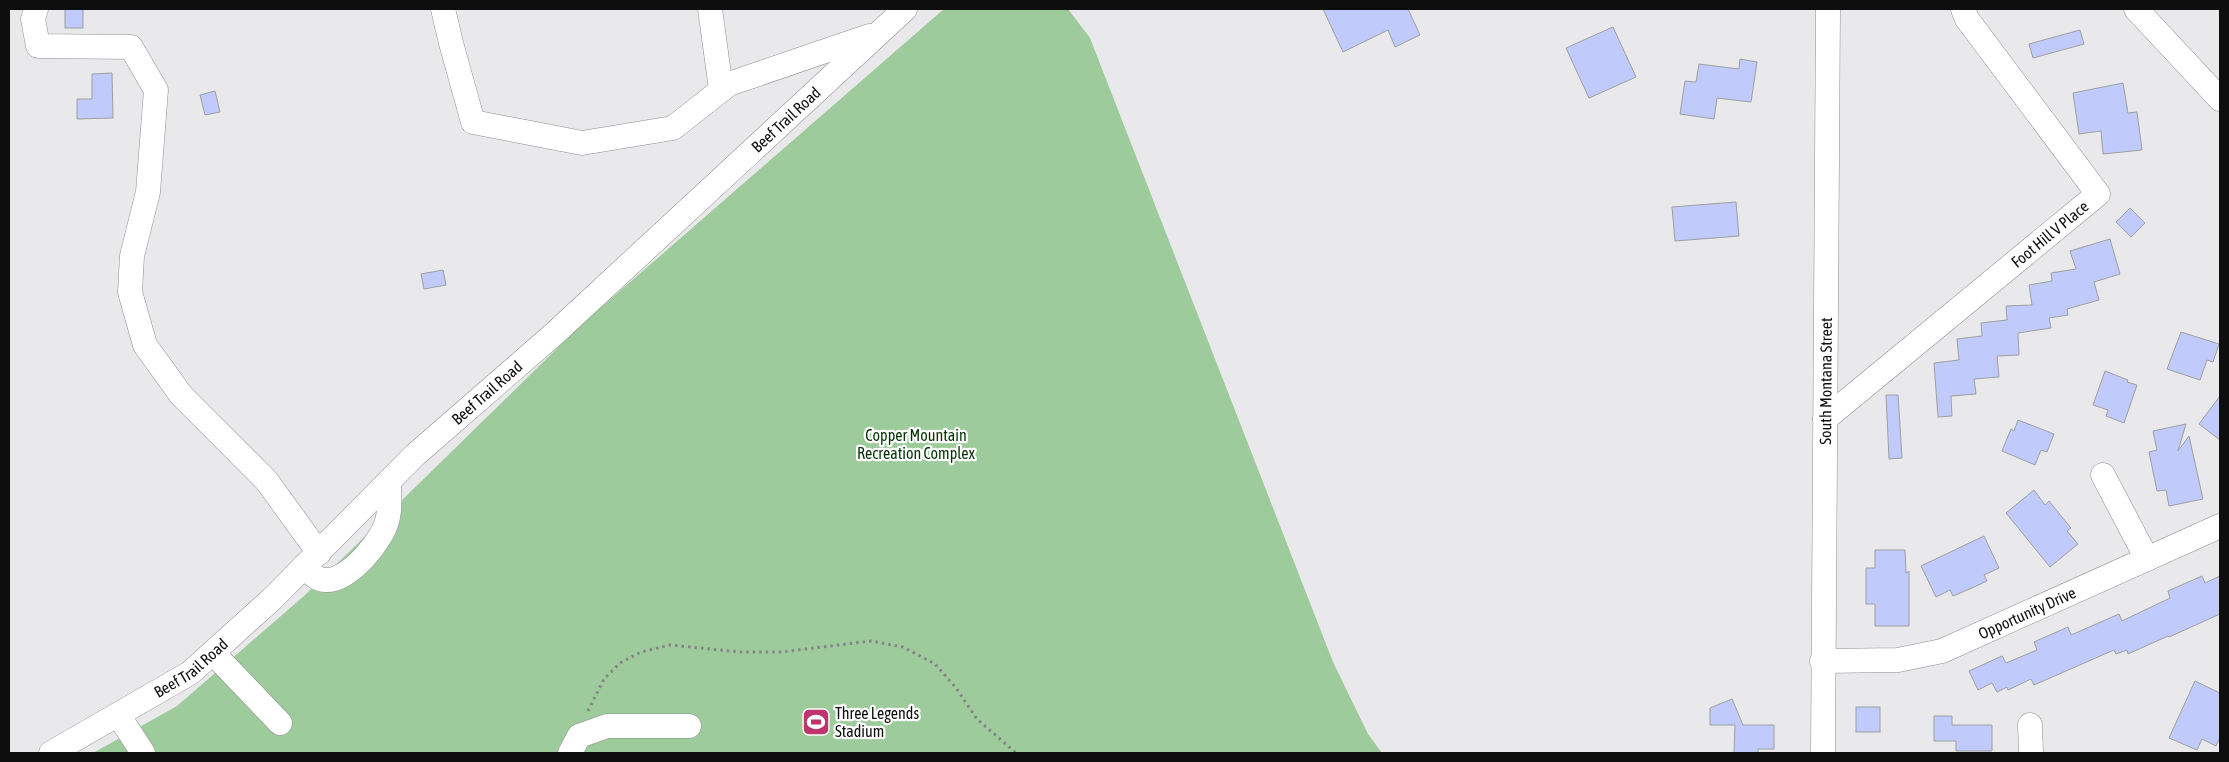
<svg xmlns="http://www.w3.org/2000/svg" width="2229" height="762" viewBox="0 0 2229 762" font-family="'Asap Condensed',sans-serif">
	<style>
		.green { fill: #9ecb9b }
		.building { fill: #c0cbfb; stroke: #9e9fa0 }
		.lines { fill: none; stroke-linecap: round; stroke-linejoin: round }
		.minor-casing { stroke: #8e8e8f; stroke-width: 25 }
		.path { stroke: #858586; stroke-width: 3; stroke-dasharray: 2.5 4; stroke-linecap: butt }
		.minor { stroke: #fff; stroke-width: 24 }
		.labels { text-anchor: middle; stroke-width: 4.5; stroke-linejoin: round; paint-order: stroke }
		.street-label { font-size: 16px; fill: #0e0e0e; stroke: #fff }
		.park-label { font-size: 16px; fill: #053306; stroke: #fff }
		.poi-label { font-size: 16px; fill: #0e0e0e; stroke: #fff; text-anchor: start }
	</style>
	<rect width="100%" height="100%" fill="#e9e9eb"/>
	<path class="green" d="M944,9H1068L1090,38L1333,662L1368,734L1382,753H93L177,706L304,596L583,323Z"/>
	<g class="building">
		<rect x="65" y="9" width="18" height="19"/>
		<path d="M1323,9H1408L1420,35L1395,47L1388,30L1343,52Z"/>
		<path d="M1613,27L1636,77L1589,98L1566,48Z"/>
		<path d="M2080,30L2084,44L2033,58L2029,44Z"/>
		<path d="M1740,59L1757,62L1751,102L1717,98L1714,119L1680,114L1685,81L1696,82L1699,64L1739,69Z"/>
		<path d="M112,73L113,118L77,119V99H92V74Z"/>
		<path d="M2123,83L2128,113L2137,112L2142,150L2103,154L2101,131L2079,134L2073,93Z"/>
		<path d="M215,91L220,112L205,115L200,95Z"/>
		<path d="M1736,202L1739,236L1675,241L1672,207Z"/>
		<path d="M2130,208L2145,223L2131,237L2116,222Z"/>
		<path d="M2110,239L2120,274L2094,282L2099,300L2067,309L2068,315L2049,318L2051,328L2018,333L2019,355L1997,356L1999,377L1974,379L1976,394L1951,396L1952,416L1938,417L1934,363L1959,360L1957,339L1982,336L1981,323L2007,320L2006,306L2032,305L2029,285L2052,281L2051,273L2076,269L2070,251Z"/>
		<path d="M443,270L446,285L424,289L421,274Z"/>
		<path d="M2181,332L2219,344L2213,362L2207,360L2200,380L2167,369Z"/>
		<path d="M2105,371L2128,380L2127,382L2137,385L2124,423L2106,416L2108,410L2093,405Z"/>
		<path d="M1886,395H1898L1902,458L1889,459Z"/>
		<path d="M2220,396V440L2199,424Z"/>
		<path d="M2018,420L2054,434L2047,452L2041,450L2035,465L2002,451L2011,429L2014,431Z"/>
		<path d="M2186,424L2178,451L2189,436L2203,499L2169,506L2166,490L2157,491L2149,452L2157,450L2153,431Z"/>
		<path d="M2034,490L2045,505L2049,501L2071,528L2067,531L2078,544L2050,567L2006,513Z"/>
		<path d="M1984,536L1999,568L1984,575L1987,581L1972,588L1953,596L1950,590L1936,597L1921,566Z"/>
		<path d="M1875,550H1905L1906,573L1909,571V626H1875V604H1866V568H1875Z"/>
		<path d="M2202,576L2205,583L2220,576V614L2169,637L2168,636L2128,654L2127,650L2116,654L2114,650L2034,685L2031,679L2008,690L2007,687L1997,692L1992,683L1978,690L1969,671L2002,656L2006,663L2037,650L2034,642L2068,627L2071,635L2119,614L2122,621L2170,598L2168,591Z"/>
		<path d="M2195,681L2220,693V737L2216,746L2202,739L2197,750L2169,738Z"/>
		<path d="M1732,699L1743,725H1774V749H1758V753H1734L1735,725H1710V708Z"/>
		<rect x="1856" y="707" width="24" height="25"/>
		<path d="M1934,716H1952V725H1992V751H1956V741H1934Z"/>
	</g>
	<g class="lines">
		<g class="minor-casing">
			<g id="minor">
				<path d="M36,9L33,19L38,46L131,47L156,90L148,192L132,256L130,292L145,345L181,395L266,480L319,553"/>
				<path d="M443,9L451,43L473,122L582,143L673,128L729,84L869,36"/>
				<path d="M710,9L721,89"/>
				<path d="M2136,9L2220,99"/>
				<path id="s1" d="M1825,419L2098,194L1967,19L1963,9"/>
				<path d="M2103,475L2147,559"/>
				<path d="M304,566C311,573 316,580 326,580C349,581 382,541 387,521C391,509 389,495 389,482"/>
				<path d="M213,653L280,723"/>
				<path id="s2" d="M1822,661L1898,660L1942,651L2220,526"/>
				<path d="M119,716L143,753"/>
				<path d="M2030,725L2031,753"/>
				<path id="s3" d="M51,753L190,673L273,598L415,455L554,334L905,9"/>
				<path d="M570,753L579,736L607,726H689"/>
				<path id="s4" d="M1823,753L1828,9"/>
			</g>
		</g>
		<path class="path" d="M588,711L604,679L620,663L641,652L670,645L740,652H781L871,641L903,647L935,664L956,688L977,719L1016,753"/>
		<use href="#minor" class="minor"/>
	</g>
	<defs>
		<g id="stadium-square" transform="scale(1.4375)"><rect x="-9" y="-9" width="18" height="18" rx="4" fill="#be346c" stroke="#fff"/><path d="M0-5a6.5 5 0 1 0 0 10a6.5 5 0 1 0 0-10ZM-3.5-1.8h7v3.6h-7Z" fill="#fff"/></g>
	</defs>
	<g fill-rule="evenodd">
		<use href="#stadium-square" x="816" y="722"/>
	</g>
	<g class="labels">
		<g class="street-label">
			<text dy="6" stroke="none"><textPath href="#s3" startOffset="974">Beef Trail Road</textPath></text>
			<text dy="6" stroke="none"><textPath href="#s1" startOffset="291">Foot Hill V Place</textPath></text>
			<text dy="6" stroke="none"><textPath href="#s4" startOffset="372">South Montana Street</textPath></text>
			<text dy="6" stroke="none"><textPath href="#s3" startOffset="569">Beef Trail Road</textPath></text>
			<text dy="6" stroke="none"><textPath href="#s2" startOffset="214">Opportunity Drive</textPath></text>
			<text dy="6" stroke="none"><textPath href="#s3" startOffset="164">Beef Trail Road</textPath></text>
		</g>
		<g class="park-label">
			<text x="916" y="441">Copper Mountain<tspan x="916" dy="18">Recreation Complex</tspan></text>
		</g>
		<g class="poi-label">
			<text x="835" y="719">Three Legends<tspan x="835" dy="18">Stadium</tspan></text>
		</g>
	</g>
	<rect width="2229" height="762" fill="none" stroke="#0e0e0e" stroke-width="20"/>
</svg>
